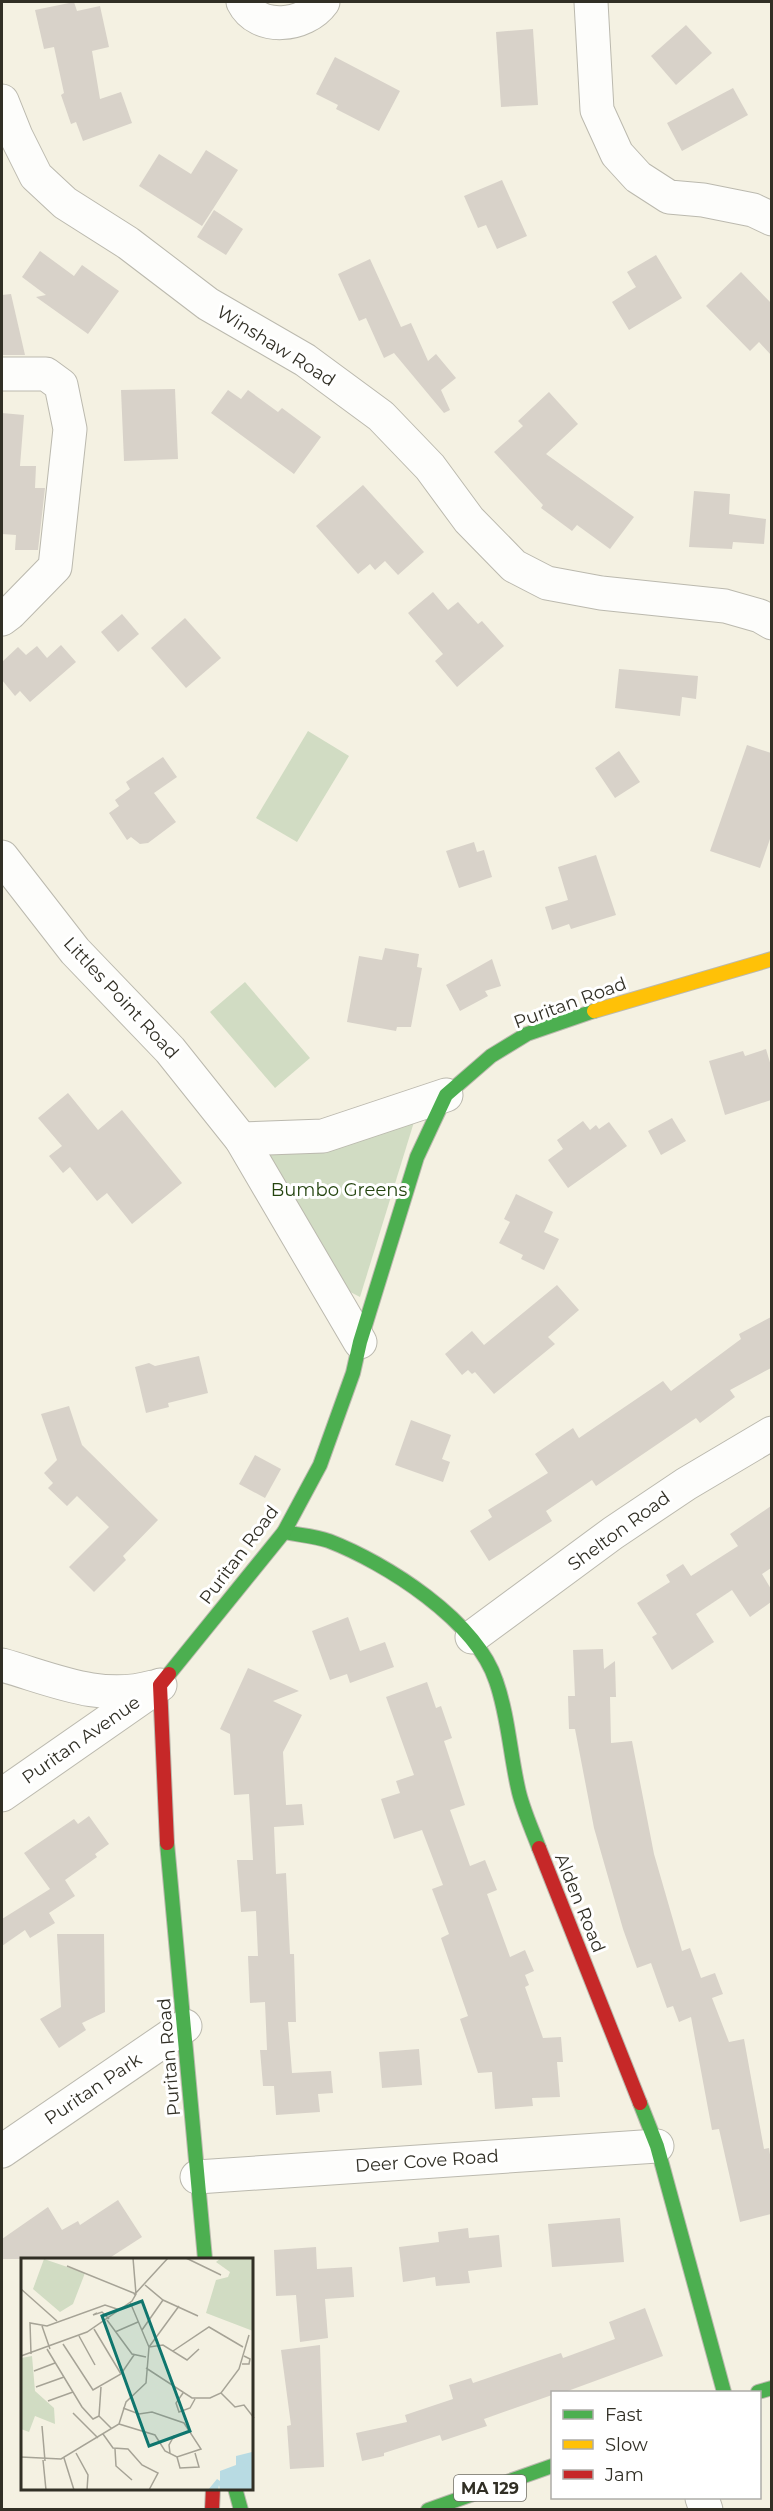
<svg xmlns="http://www.w3.org/2000/svg" width="773" height="2511" viewBox="0 0 773 2511" font-family="Montserrat,sans-serif">
	<style>
		.green { fill: #d1dcc3 }
		.building { fill: #d8d2c9 }
		.lines { fill: none; stroke-linecap: round; stroke-linejoin: round }
		.street-casing { stroke: #bbb9ae; stroke-width: 35 }
		.fast-casing { stroke: #bbb9ae; stroke-width: 16 }
		.slow-casing { stroke: #bbb9ae; stroke-width: 16 }
		.jam-casing { stroke: #bbb9ae; stroke-width: 16 }
		.street { stroke: #fdfdfb; stroke-width: 33 }
		.fast { stroke: #4caf50; stroke-width: 14 }
		.slow { stroke: #ffc107; stroke-width: 14 }
		.jam { stroke: #c62828; stroke-width: 14 }
		.labels { text-anchor: middle; stroke-width: 6; stroke-linejoin: round; paint-order: stroke }
		.shield { fill: #fff; stroke: #6f6d66; stroke-width: 1.5 }
		.shield-label { font-size: 16px; font-weight: bold; fill: #312f25 }
		.street-label { font-size: 18px; fill: #312f25; stroke: #fff }
		.park-label { font-size: 18px; fill: #254510; stroke: #fff }
		.inset-road { fill: none; stroke: #a6a396; stroke-width: 1.5 }
		.view { fill: #0f766e; fill-opacity: 0.15; stroke: #0f766e; stroke-width: 3 }
		.inset-edge { fill: none; stroke: #312f25; stroke-width: 3 }
	</style>
	<rect width="100%" height="100%" fill="#f4f1e2"/>
	<g class="green">
		<path d="M308,731L349,756L297,842L256,818Z"/>
		<path d="M245,982L310,1058L275,1088L210,1012Z"/>
		<path d="M414,1122L360,1297L331,1282L258,1152Z"/>
	</g>
	<g class="building">
		<path d="M74,2L77,11L100,6L109,47L92,51L100,99L121,92L132,123L83,141L76,122L71,124L61,95L64,93L54,47L44,49L35,10Z"/>
		<path d="M686,25L712,53L676,85L651,56Z"/>
		<path d="M533,29L538,105L501,107L496,32Z"/>
		<path d="M335,57L400,91L379,131L336,109L338,105L316,94Z"/>
		<path d="M733,88L748,115L682,151L667,123Z"/>
		<path d="M206,150L238,170L202,226L139,186L159,154L191,174Z"/>
		<path d="M502,180L527,236L497,249L486,225L478,228L464,196Z"/>
		<path d="M214,210L243,229L226,255L197,237Z"/>
		<path d="M40,251L74,276L82,265L119,291L88,334L36,297L46,295L22,277Z"/>
		<path d="M656,255L682,298L629,330L612,302L636,287L627,272Z"/>
		<path d="M370,259L401,327L411,323L428,361L436,354L456,378L441,390L450,410L444,413L394,353L384,358L366,318L359,321L338,274Z"/>
		<path d="M741,272L771,303V355L759,342L750,351L706,306Z"/>
		<path d="M11,294L25,355H2V295Z"/>
		<path d="M175,389L178,459L124,461L121,390Z"/>
		<path d="M228,390L241,399L248,390L278,412L282,408L321,437L294,474L211,413Z"/>
		<path d="M549,392L578,424L546,454L634,517L610,549L577,525L572,531L541,508L543,505L494,452L523,426L518,421Z"/>
		<path d="M2,413L24,415L20,466H36L35,488H45L38,550H15L16,535L2,534Z"/>
		<path d="M363,485L424,552L398,575L385,561L375,570L370,564L358,574L316,526Z"/>
		<path d="M694,491L730,494L729,514L766,519L764,544L733,542L732,549L689,547Z"/>
		<path d="M433,592L448,610L458,602L478,624L482,621L504,646L457,687L435,661L443,654L408,613Z"/>
		<path d="M122,614L139,634L118,652L101,632Z"/>
		<path d="M185,618L221,658L186,688L151,648Z"/>
		<path d="M61,645L76,662L30,702L20,691L15,696L2,680V662L18,647L26,655L37,646L47,658Z"/>
		<path d="M619,669L698,676L696,699L682,697L680,716L615,708Z"/>
		<path d="M747,745L771,753V836L760,868L710,851Z"/>
		<path d="M619,751L640,782L615,798L595,768Z"/>
		<path d="M163,757L177,777L154,793L176,822L148,843L140,844L131,837L127,840L109,813L119,806L115,800L130,789L126,782Z"/>
		<path d="M474,842L477,852L484,850L492,877L459,888L446,851Z"/>
		<path d="M596,855L616,915L571,929L569,924L552,930L545,907L568,900L558,867Z"/>
		<path d="M385,948L419,954L417,967L422,968L411,1027H397L396,1031L347,1022L359,956L382,960Z"/>
		<path d="M492,959L501,986L485,991L488,996L460,1011L446,985Z"/>
		<path d="M766,1049L771,1066V1100L725,1115L709,1061L743,1051L745,1056Z"/>
		<path d="M68,1093L98,1130L122,1110L182,1183L132,1224L107,1193L97,1201L70,1167L63,1173L49,1156L62,1146L38,1118Z"/>
		<path d="M672,1118L686,1141L661,1155L648,1131Z"/>
		<path d="M583,1121L590,1130L596,1125L599,1129L609,1122L627,1146L568,1188L548,1160L563,1149L557,1140Z"/>
		<path d="M516,1194L553,1212L544,1232L559,1239L544,1270L521,1259L523,1255L499,1243L510,1222L504,1219Z"/>
		<path d="M557,1285L579,1310L548,1337L555,1344L494,1394L475,1372L472,1374L468,1370L462,1375L445,1354L472,1331L484,1345Z"/>
		<path d="M771,1317V1368L730,1390L735,1397L700,1423L696,1418L596,1486L592,1480L546,1511L552,1521L489,1561L470,1531L492,1517L488,1510L548,1473L535,1454L573,1428L579,1438L663,1381L671,1391L741,1339L739,1334Z"/>
		<path d="M199,1356L208,1393L168,1403L169,1407L146,1413L135,1367L149,1363L155,1366Z"/>
		<path d="M69,1406L82,1445L158,1520L123,1556L126,1560L94,1592L69,1567L109,1527L77,1496L67,1506L48,1488L53,1483L44,1473L57,1460L41,1414Z"/>
		<path d="M411,1420L451,1435L442,1459L450,1462L443,1482L395,1465Z"/>
		<path d="M255,1455L281,1469L265,1498L239,1484Z"/>
		<path d="M771,1506V1568L762,1574L771,1589V1602L750,1617L732,1590L696,1614L714,1642L672,1670L652,1637L657,1634L637,1603L670,1582L666,1575L683,1564L691,1576L738,1546L730,1534Z"/>
		<path d="M348,1617L360,1651L385,1642L394,1667L350,1683L347,1674L330,1680L312,1631Z"/>
		<path d="M603,1649L604,1669L615,1661L616,1697H610L611,1743L632,1741L654,1854L682,1951L690,1948L701,1978L715,1973L723,1994L712,1998L729,2042L744,2039L764,2149L769,2148L771,2161V2214L740,2222L719,2129L712,2130L691,2017L679,2022L673,2006L667,2008L651,1963L637,1968L623,1929L594,1828L575,1729H569L568,1696H575L573,1650Z"/>
		<path d="M248,1668L299,1691L273,1701L302,1715L283,1752L286,1805L302,1804L304,1825L274,1827L276,1874L286,1873L290,1954H294L296,2022H288L292,2073L331,2071L333,2093L318,2094L320,2112L276,2115L274,2086H263L260,2050H267L265,2002L250,2003L248,1956H258L256,1911L241,1912L237,1860H253L249,1794L234,1795L230,1734L220,1729Z"/>
		<path d="M427,1682L436,1708L441,1706L452,1738L444,1741L465,1805L450,1810L470,1866L485,1860L497,1890L487,1894L510,1957L525,1950L534,1971L525,1975L529,1985L525,1987L543,2038L561,2037L563,2062H557L560,2097L532,2098L533,2106L495,2109L492,2072L478,2073L460,2019L468,2016L441,1938L449,1934L432,1889L443,1885L422,1830L394,1839L381,1799L400,1793L396,1781L414,1775L386,1697Z"/>
		<path d="M89,1816L109,1844L95,1854L97,1857L65,1880L75,1896L49,1913L55,1923L30,1938L25,1930L2,1946V1919L50,1889L24,1853L74,1819L78,1824Z"/>
		<path d="M57,1934H104L105,2012L82,2023L86,2030L59,2048L40,2019L61,2007Z"/>
		<path d="M419,2049L422,2085L382,2088L379,2052Z"/>
		<path d="M118,2200L142,2237L108,2259H2V2239L48,2207L62,2230L78,2221L80,2225Z"/>
		<path d="M620,2218L624,2262L552,2267L548,2224Z"/>
		<path d="M468,2228L469,2238L499,2235L502,2267L468,2271L470,2283L436,2286L435,2277L403,2282L399,2247L439,2242L438,2232Z"/>
		<path d="M316,2247L317,2269L352,2267L354,2297L325,2299L328,2338L300,2342L296,2295L276,2296L274,2250Z"/>
		<path d="M645,2308L663,2356L565,2392H552V2395L484,2419L487,2426L442,2441L440,2435L384,2453V2456L362,2461L356,2433L407,2422L405,2415L453,2399L449,2385L471,2378L473,2383L561,2353L563,2358L615,2339L609,2322Z"/>
		<path d="M320,2345L324,2467L290,2469L287,2426L291,2425L281,2350Z"/>
	</g>
	<g class="lines">
		<g class="street-casing">
			<g id="street">
				<path d="M243,2C258,32 305,27 323,2"/>
				<path d="M591,2L597,110L617,154L638,177L669,197L703,200L753,210L772,219"/>
				<path d="M2,101L16,136L36,176L65,203L128,243L208,304L305,360L381,416L430,467L469,520L514,566L547,583L601,593L725,606L760,616L772,623"/>
				<path d="M2,374H46L61,385L70,429L55,567L10,613L2,619"/>
				<path d="M2,857L75,951L170,1050L241,1139L360,1342"/>
				<path d="M241,1139L323,1136L446,1095"/>
				<path d="M472,1637L613,1533L686,1484L772,1433"/>
				<path d="M2,1665C52,1679 100,1702 153,1687"/>
				<path d="M2,1795L160,1685"/>
				<path d="M2,2151L185,2026"/>
				<path d="M197,2177L657,2146"/>
				<path d="M702,2498L706,2510"/>
			</g>
		</g>
		<g class="fast-casing">
			<g id="fast">
				<path d="M284,1532C298,1535 315,1536 329,1541C386,1563 476,1620 496,1681C508,1715 510,1753 518,1788C522,1808 532,1829 539,1848"/>
				<path d="M169,1674L284,1532L320,1465L353,1373L360,1342L417,1157L446,1095L491,1056L527,1034L594,1011"/>
				<path d="M167,1843L205,2259"/>
				<path d="M640,2103L657,2146L724,2392"/>
				<path d="M758,2392L772,2388"/>
				<path d="M235,2488L241,2510"/>
				<path d="M428,2510L552,2466"/>
			</g>
		</g>
		<g class="slow-casing">
			<path id="slow" d="M594,1011L772,959"/>
		</g>
		<g class="jam-casing">
			<g id="jam">
				<path d="M167,1843L160,1685L169,1674"/>
				<path d="M539,1848L640,2103"/>
				<path d="M212,2510L213,2488"/>
			</g>
		</g>
		<use href="#street" class="street"/>
		<use href="#fast" class="fast"/>
		<use href="#slow" class="slow"/>
		<use href="#jam" class="jam"/>
	</g>
	<g class="labels">
		<rect class="shield" x="454" y="2475" width="72" height="26" rx="4.5"/>
		<g class="shield-label">
			<text x="490" y="2494">MA 129</text>
		</g>
		<g class="street-label">
			<text transform="translate(276 346) rotate(32)" y="6">Winshaw Road</text>
			<text transform="translate(121 998) rotate(47)" y="6">Littles Point Road</text>
			<text transform="translate(570 1003) rotate(-20)" y="6">Puritan Road</text>
			<text transform="translate(619 1531) rotate(-36)" y="6">Shelton Road</text>
			<text transform="translate(239 1555) rotate(-53)" y="6">Puritan Road</text>
			<text transform="translate(81 1740) rotate(-35)" y="6">Puritan Avenue</text>
			<text transform="translate(580 1903) rotate(68)" y="6">Alden Road</text>
			<text transform="translate(169 2057) rotate(-95)" y="6">Puritan Road</text>
			<text transform="translate(93 2089) rotate(-34)" y="6">Puritan Park</text>
			<text transform="translate(427 2161) rotate(-4)" y="6">Deer Cove Road</text>
		</g>
		<g class="park-label">
			<text x="339" y="1196">Bumbo Greens</text>
		</g>
	</g>
	<g transform="translate(21 2258)">
		<rect width="232" height="232" fill="#f4f1e2"/>
		<path d="M200,0H232V73L185,55L195,22L207,19L209,14L195,4ZM23,1L64,15L52,46L39,54L12,31ZM11,98L14,133L33,150L34,166L14,158L8,174L0,171V100Z" fill="#d1dcc3"/>
		<path d="M231,194L232,232H199L198,227L197,232H187L196,221L199,223V213L215,207V198Z" fill="#b8dbe3"/>
		<path class="inset-road" d="M165,0L200,17M46,8L115,36M124,27L142,42L177,58M0,31L36,63M113,37L147,0M76,55L72,57L81,54L88,61M86,62L111,96L125,99M21,68L29,91M73,71L100,116M121,72L142,42M94,74L117,64M58,78L74,107M42,86L72,132L100,116L113,97M128,89L142,87L166,102L178,91M128,89L158,48M26,91L61,149L72,161L78,158M152,93L188,69L222,89M10,96L9,65L26,68L84,47L99,52M0,98L66,74L111,43L115,36L112,0M221,106H228L229,101L223,98M125,110L171,140H189L200,135L218,111L228,77M13,113L34,105M15,129L43,119M80,129L78,158L91,171M162,135L155,145L158,154L169,150L174,141M200,135L214,149L223,147L233,160M27,143L52,134M52,155L77,180M98,166L134,177L144,193L156,199L180,191L163,165L131,154L118,156L102,150M21,168L24,203M82,176L92,190L107,191L121,207L137,215L128,232M94,191L95,208L111,222M55,195L67,217L66,232M149,195L148,187L153,178H156L151,181M0,199L40,201L98,166L105,144L125,125L128,89L109,44M156,199L159,210L178,209L174,195M43,200L53,232M22,202L25,232"/>
		<path class="view" d="M121,43L169,173L128,188L81,58Z"/>
		<rect width="232" height="232" class="inset-edge"/>
	</g>
	<rect width="773" height="2511" fill="none" stroke="#312f25" stroke-width="6"/>
	<rect x="551" y="2391" width="210" height="108" fill="#ffffff" stroke="#adaca8" stroke-width="1.5"/>
	<rect x="563" y="2410" width="30" height="9" fill="#4caf50" stroke="#adaca8" stroke-width="1.5"/>
	<text x="605" y="2421" font-size="18" fill="#312f25">Fast</text>
	<rect x="563" y="2440" width="30" height="9" fill="#ffc107" stroke="#adaca8" stroke-width="1.5"/>
	<text x="605" y="2451" font-size="18" fill="#312f25">Slow</text>
	<rect x="563" y="2470" width="30" height="9" fill="#c62828" stroke="#adaca8" stroke-width="1.5"/>
	<text x="605" y="2481" font-size="18" fill="#312f25">Jam</text>
</svg>
